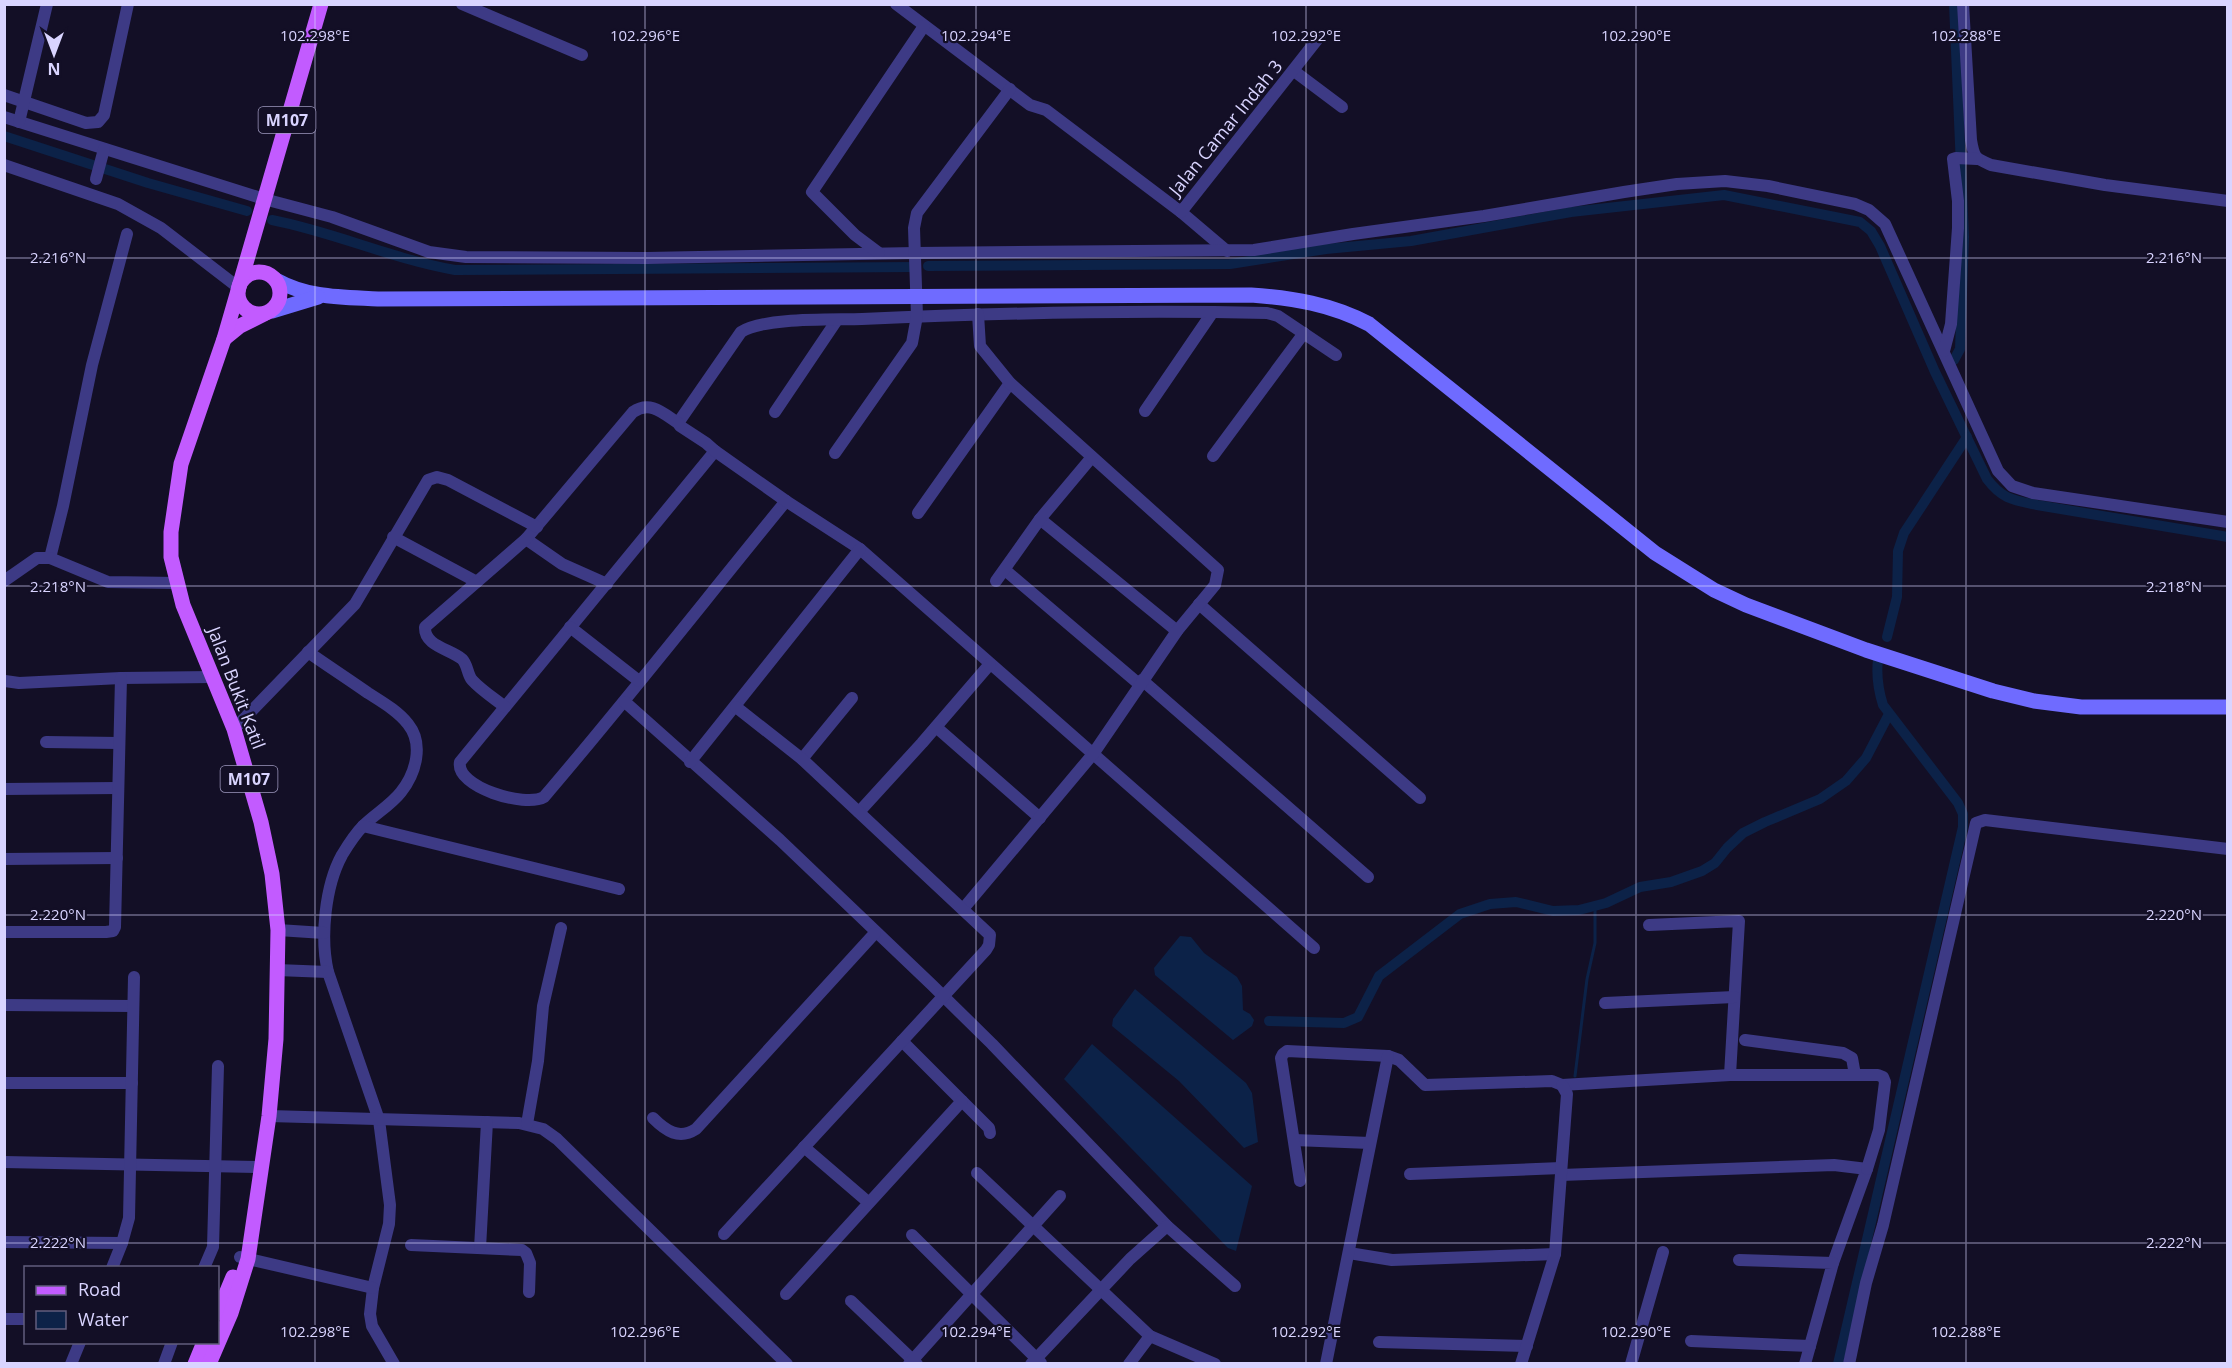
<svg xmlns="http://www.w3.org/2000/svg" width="2232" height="1368" viewBox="0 0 2232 1368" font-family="'Open Sans',sans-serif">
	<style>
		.water { fill: #0c2248 }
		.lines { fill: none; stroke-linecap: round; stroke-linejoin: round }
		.stream { stroke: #0c2248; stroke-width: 3 }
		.canal { stroke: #0c2248; stroke-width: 10 }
		.street { stroke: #3d3a85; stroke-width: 12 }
		.secondary { stroke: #6f6bff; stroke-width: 15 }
		.primary { stroke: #c25bff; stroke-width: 15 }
		.ticks { fill: none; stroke: #d9d4ff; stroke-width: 1.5; stroke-opacity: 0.45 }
		.labels { text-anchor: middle; stroke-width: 4.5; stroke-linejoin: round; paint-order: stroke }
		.shield { fill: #130f26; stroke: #9e99be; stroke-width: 1.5 }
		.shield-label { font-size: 16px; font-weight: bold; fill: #d9d4ff }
		.street-label { font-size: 18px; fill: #d9d4ff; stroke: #130f26 }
		.ticks-label { font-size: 15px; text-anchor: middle; fill: #d9d4ff; stroke: #130f26; stroke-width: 4.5; stroke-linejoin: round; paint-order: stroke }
	</style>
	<rect width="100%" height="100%" fill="#130f26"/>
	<g class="water">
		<path d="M1180,936L1191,937L1204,953L1237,977L1242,986L1243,1010L1250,1014L1254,1020L1252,1026L1233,1040L1155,975L1154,968Z"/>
		<path d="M1135,989L1246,1083L1252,1093L1258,1142L1244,1148L1179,1081L1112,1026L1113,1019Z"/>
		<path d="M1092,1044L1252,1186L1236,1251L1228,1248L1064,1079Z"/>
	</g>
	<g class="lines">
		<path class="stream" d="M1575,1076L1587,979L1595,943V906"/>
		<g class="canal">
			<path d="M1954,4L1964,237L1960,349L1954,360"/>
			<path d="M4,136L148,183L247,211"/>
			<path d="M272,220C334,232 392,259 455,270L916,267"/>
			<path d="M928,266L1230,264L1326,249L1411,241L1571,212L1724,195L1860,222L1871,231L1880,246L1935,372L1987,479C2002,499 2013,500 2037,505L2228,537"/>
			<path d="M1887,637L1897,597L1898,551L1904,533L1967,437"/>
			<path d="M1269,1021L1344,1023L1358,1017L1379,976L1460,914L1490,904L1516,902L1553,911L1579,910L1606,903L1640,887L1671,882L1702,871L1715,863L1727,848L1743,833L1765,822L1820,799L1846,781L1866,758L1889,714"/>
			<path d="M1838,1364L1963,827V814L1958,803L1883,705C1878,689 1876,676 1878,659"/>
		</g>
		<g class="street">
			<path d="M462,4L582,55"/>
			<path d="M896,4L1030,105L1046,110L1181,212L1227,251"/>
			<path d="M1963,4L1971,140C1974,158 1975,158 1991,165L2105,185L2228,201"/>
			<path d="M1294,71L1342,107"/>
			<path d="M4,95L86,123L98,122L104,115L128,4"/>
			<path d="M4,117L264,199L332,217L429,252L466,257L647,258L915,253L1254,250L1353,234L1484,216L1624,192L1677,184L1725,181L1768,186L1855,204L1869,210L1885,224L1998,471L2012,486L2033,493L2228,522"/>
			<path d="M19,122L47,4"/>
			<path d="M4,165L118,204L161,228L239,288"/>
			<path d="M96,179L104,149"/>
			<path d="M1181,212L1320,36"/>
			<path d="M879,253L855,235L812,192L924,26"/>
			<path d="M1944,351L1951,324L1958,228V201L1953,159L1956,158L1977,159"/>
			<path d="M1145,411L1212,313"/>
			<path d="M775,412L837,320"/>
			<path d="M678,423L741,332C764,317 833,320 862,319C996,313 1132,310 1267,313L1278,316L1336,355"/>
			<path d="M715,451L460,762C455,787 525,808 544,797C627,700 705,600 786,501"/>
			<path d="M835,453L912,343L917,316L914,228L917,213L1010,89"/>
			<path d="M1213,456L1304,333"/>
			<path d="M918,513L1010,383"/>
			<path d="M1040,519L1177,631"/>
			<path d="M393,537L477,582"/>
			<path d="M526,539L562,564L607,584"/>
			<path d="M50,558L63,506L92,365L127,234"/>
			<path d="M1005,570L1139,684"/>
			<path d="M4,581L37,558H50L108,582L177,583"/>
			<path d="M996,581L1040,519L1092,457"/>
			<path d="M1199,604L1420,798"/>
			<path d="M570,627L639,681"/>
			<path d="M308,652C328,666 348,679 368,693C382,702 398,711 408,724C424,744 416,773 401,792C391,805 375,814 363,826C355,834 348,845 342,855C325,886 320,938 328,972L379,1120L390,1205L389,1224L373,1288L370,1314L372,1326L394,1364"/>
			<path d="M1142,680L1368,877"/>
			<path d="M5,681L19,683L121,678L213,677"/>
			<path d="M625,702L780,840L932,985L992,1044L1167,1226L1235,1286"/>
			<path d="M505,707C495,699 481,690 472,680C467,674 468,665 462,659C450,649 424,646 425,627L526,539L633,412C650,400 663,413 678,423L680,426L706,443L715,451L786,501L860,549L1314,948"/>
			<path d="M936,727L1040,818"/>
			<path d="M234,729L355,604L428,480L437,477L448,480L537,527"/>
			<path d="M46,742L119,743"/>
			<path d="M802,759L852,698"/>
			<path d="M690,762L860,549"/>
			<path d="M4,789L118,788"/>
			<path d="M859,812L922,743L990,664"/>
			<path d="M363,826L619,889"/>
			<path d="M4,859L117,858"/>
			<path d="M963,909L1093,754L1177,631L1215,585L1218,570L1010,383L980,346L978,314"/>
			<path d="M1649,925L1739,921L1730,1075"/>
			<path d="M278,930L324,933"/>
			<path d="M4,932H106L113,931L115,927L121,678"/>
			<path d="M277,970L328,972"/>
			<path d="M1605,1003L1734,997"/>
			<path d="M4,1005L133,1006"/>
			<path d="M1745,1040L1843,1053L1852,1058L1855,1075"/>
			<path d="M902,1041L989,1128L990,1133"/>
			<path d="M4,1083H132"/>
			<path d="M269,1116L519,1123L543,1129L557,1139L787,1364"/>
			<path d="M653,1118C666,1131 679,1140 696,1129L875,933"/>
			<path d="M527,1124L538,1061L543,1006L561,928"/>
			<path d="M1294,1140L1370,1143"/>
			<path d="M804,1147L868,1202"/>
			<path d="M4,1162L260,1167"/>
			<path d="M977,1173L1150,1336L1215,1364"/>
			<path d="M1410,1174L1561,1168"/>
			<path d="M1561,1175L1834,1165L1867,1169L1833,1263"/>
			<path d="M1300,1181L1281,1058L1283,1054L1287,1051L1388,1056L1399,1060L1425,1085L1552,1081L1562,1085L1730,1075H1878L1883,1077L1885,1082L1879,1130L1867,1169"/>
			<path d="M724,1234L986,950L989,945L990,935L802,759L736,707"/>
			<path d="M912,1235L1041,1363"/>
			<path d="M4,1242L122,1243"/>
			<path d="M411,1245L522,1250L526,1253L530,1263L529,1292"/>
			<path d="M480,1248L487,1122"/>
			<path d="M1349,1253L1392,1260L1555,1254"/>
			<path d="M240,1257L373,1288"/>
			<path d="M1739,1260L1833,1263L1805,1364"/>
			<path d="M112,1268L122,1243L129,1218L134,977"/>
			<path d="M204,1268L213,1247L218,1066"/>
			<path d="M786,1294L962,1101"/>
			<path d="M851,1301L917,1364"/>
			<path d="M4,1319H26"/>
			<path d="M1691,1341L1810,1346"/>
			<path d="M1379,1342L1527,1346"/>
			<path d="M71,1364L80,1342"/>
			<path d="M164,1364L172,1342"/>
			<path d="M909,1364L1060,1196"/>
			<path d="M1031,1364L1130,1259L1167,1226"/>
			<path d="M1129,1364L1150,1336"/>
			<path d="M1326,1364L1388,1056"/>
			<path d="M1521,1364L1555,1254L1567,1094L1562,1085"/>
			<path d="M1631,1364L1663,1252"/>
			<path d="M1849,1364L1866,1283L1883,1225L1976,823L1985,820L2228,849"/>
		</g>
		<g class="secondary">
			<path d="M276,280C308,298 342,297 378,299L1251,295C1293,298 1331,304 1369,324L1655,553L1714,590L1746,605L1866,650L1993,691L2034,701L2081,707H2228"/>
			<path d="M272,311L318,297"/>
		</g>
		<g class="primary">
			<circle cx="259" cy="293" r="21"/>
			<path d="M224,339L240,326L264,314"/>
			<path d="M218,1313L233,1277"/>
			<path d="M195,1364L204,1342"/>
			<path d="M209,1364L231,1313L248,1259L269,1116L276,1039L278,930L272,874L261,822L234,729L183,605L171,557V532L181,464L224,339L321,4"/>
		</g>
	</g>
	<path class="ticks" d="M315,4V1364M645,4V1364M976,4V1364M1306,4V1364M1636,4V1364M1966,4V1364M4,258H2228M4,586H2228M4,915H2228M4,1243H2228"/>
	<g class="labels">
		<g class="shield">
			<rect x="258.5" y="107" width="57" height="26" rx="4.5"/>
			<rect x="220.5" y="766" width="57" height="26" rx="4.5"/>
		</g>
		<g class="shield-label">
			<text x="287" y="126">M107</text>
			<text x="249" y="785">M107</text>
		</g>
		<g class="street-label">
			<text transform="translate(1226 128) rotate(-51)" y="6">Jalan Camar Indah 3</text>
			<text transform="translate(236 688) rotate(69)" y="6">Jalan Bukit Katil</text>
		</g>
	</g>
	<g class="ticks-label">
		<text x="315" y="41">102.298°E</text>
		<text x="645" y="41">102.296°E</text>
		<text x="976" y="41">102.294°E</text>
		<text x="1306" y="41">102.292°E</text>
		<text x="1636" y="41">102.290°E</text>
		<text x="1966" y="41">102.288°E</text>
		<text x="2174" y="263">2.216°N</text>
		<text x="58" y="263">2.216°N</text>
		<text x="2174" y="592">2.218°N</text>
		<text x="58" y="592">2.218°N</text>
		<text x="2174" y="920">2.220°N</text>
		<text x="58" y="920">2.220°N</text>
		<text x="2174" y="1248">2.222°N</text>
		<text x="58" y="1248">2.222°N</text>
		<text x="315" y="1337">102.298°E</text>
		<text x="645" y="1337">102.296°E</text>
		<text x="976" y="1337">102.294°E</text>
		<text x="1306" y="1337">102.292°E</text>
		<text x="1636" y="1337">102.290°E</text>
		<text x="1966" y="1337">102.288°E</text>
	</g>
	<rect width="2232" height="1368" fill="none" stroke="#d9d4ff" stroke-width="12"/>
	<rect x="24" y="1266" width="195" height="78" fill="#130f26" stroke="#625e7d" stroke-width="1.5"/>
	<rect x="36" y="1286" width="30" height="9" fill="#c25bff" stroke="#625e7d" stroke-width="1.5"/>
	<text x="78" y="1296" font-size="18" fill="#d9d4ff">Road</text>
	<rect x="36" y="1311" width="30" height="18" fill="#0c2248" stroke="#625e7d" stroke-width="1.5"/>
	<text x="78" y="1326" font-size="18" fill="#d9d4ff">Water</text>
	<g transform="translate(54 54) rotate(180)" stroke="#130f26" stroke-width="4.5" paint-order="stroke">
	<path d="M0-4.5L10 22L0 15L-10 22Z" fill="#d9d4ff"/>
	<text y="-9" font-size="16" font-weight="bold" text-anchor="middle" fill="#d9d4ff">N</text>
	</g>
</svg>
